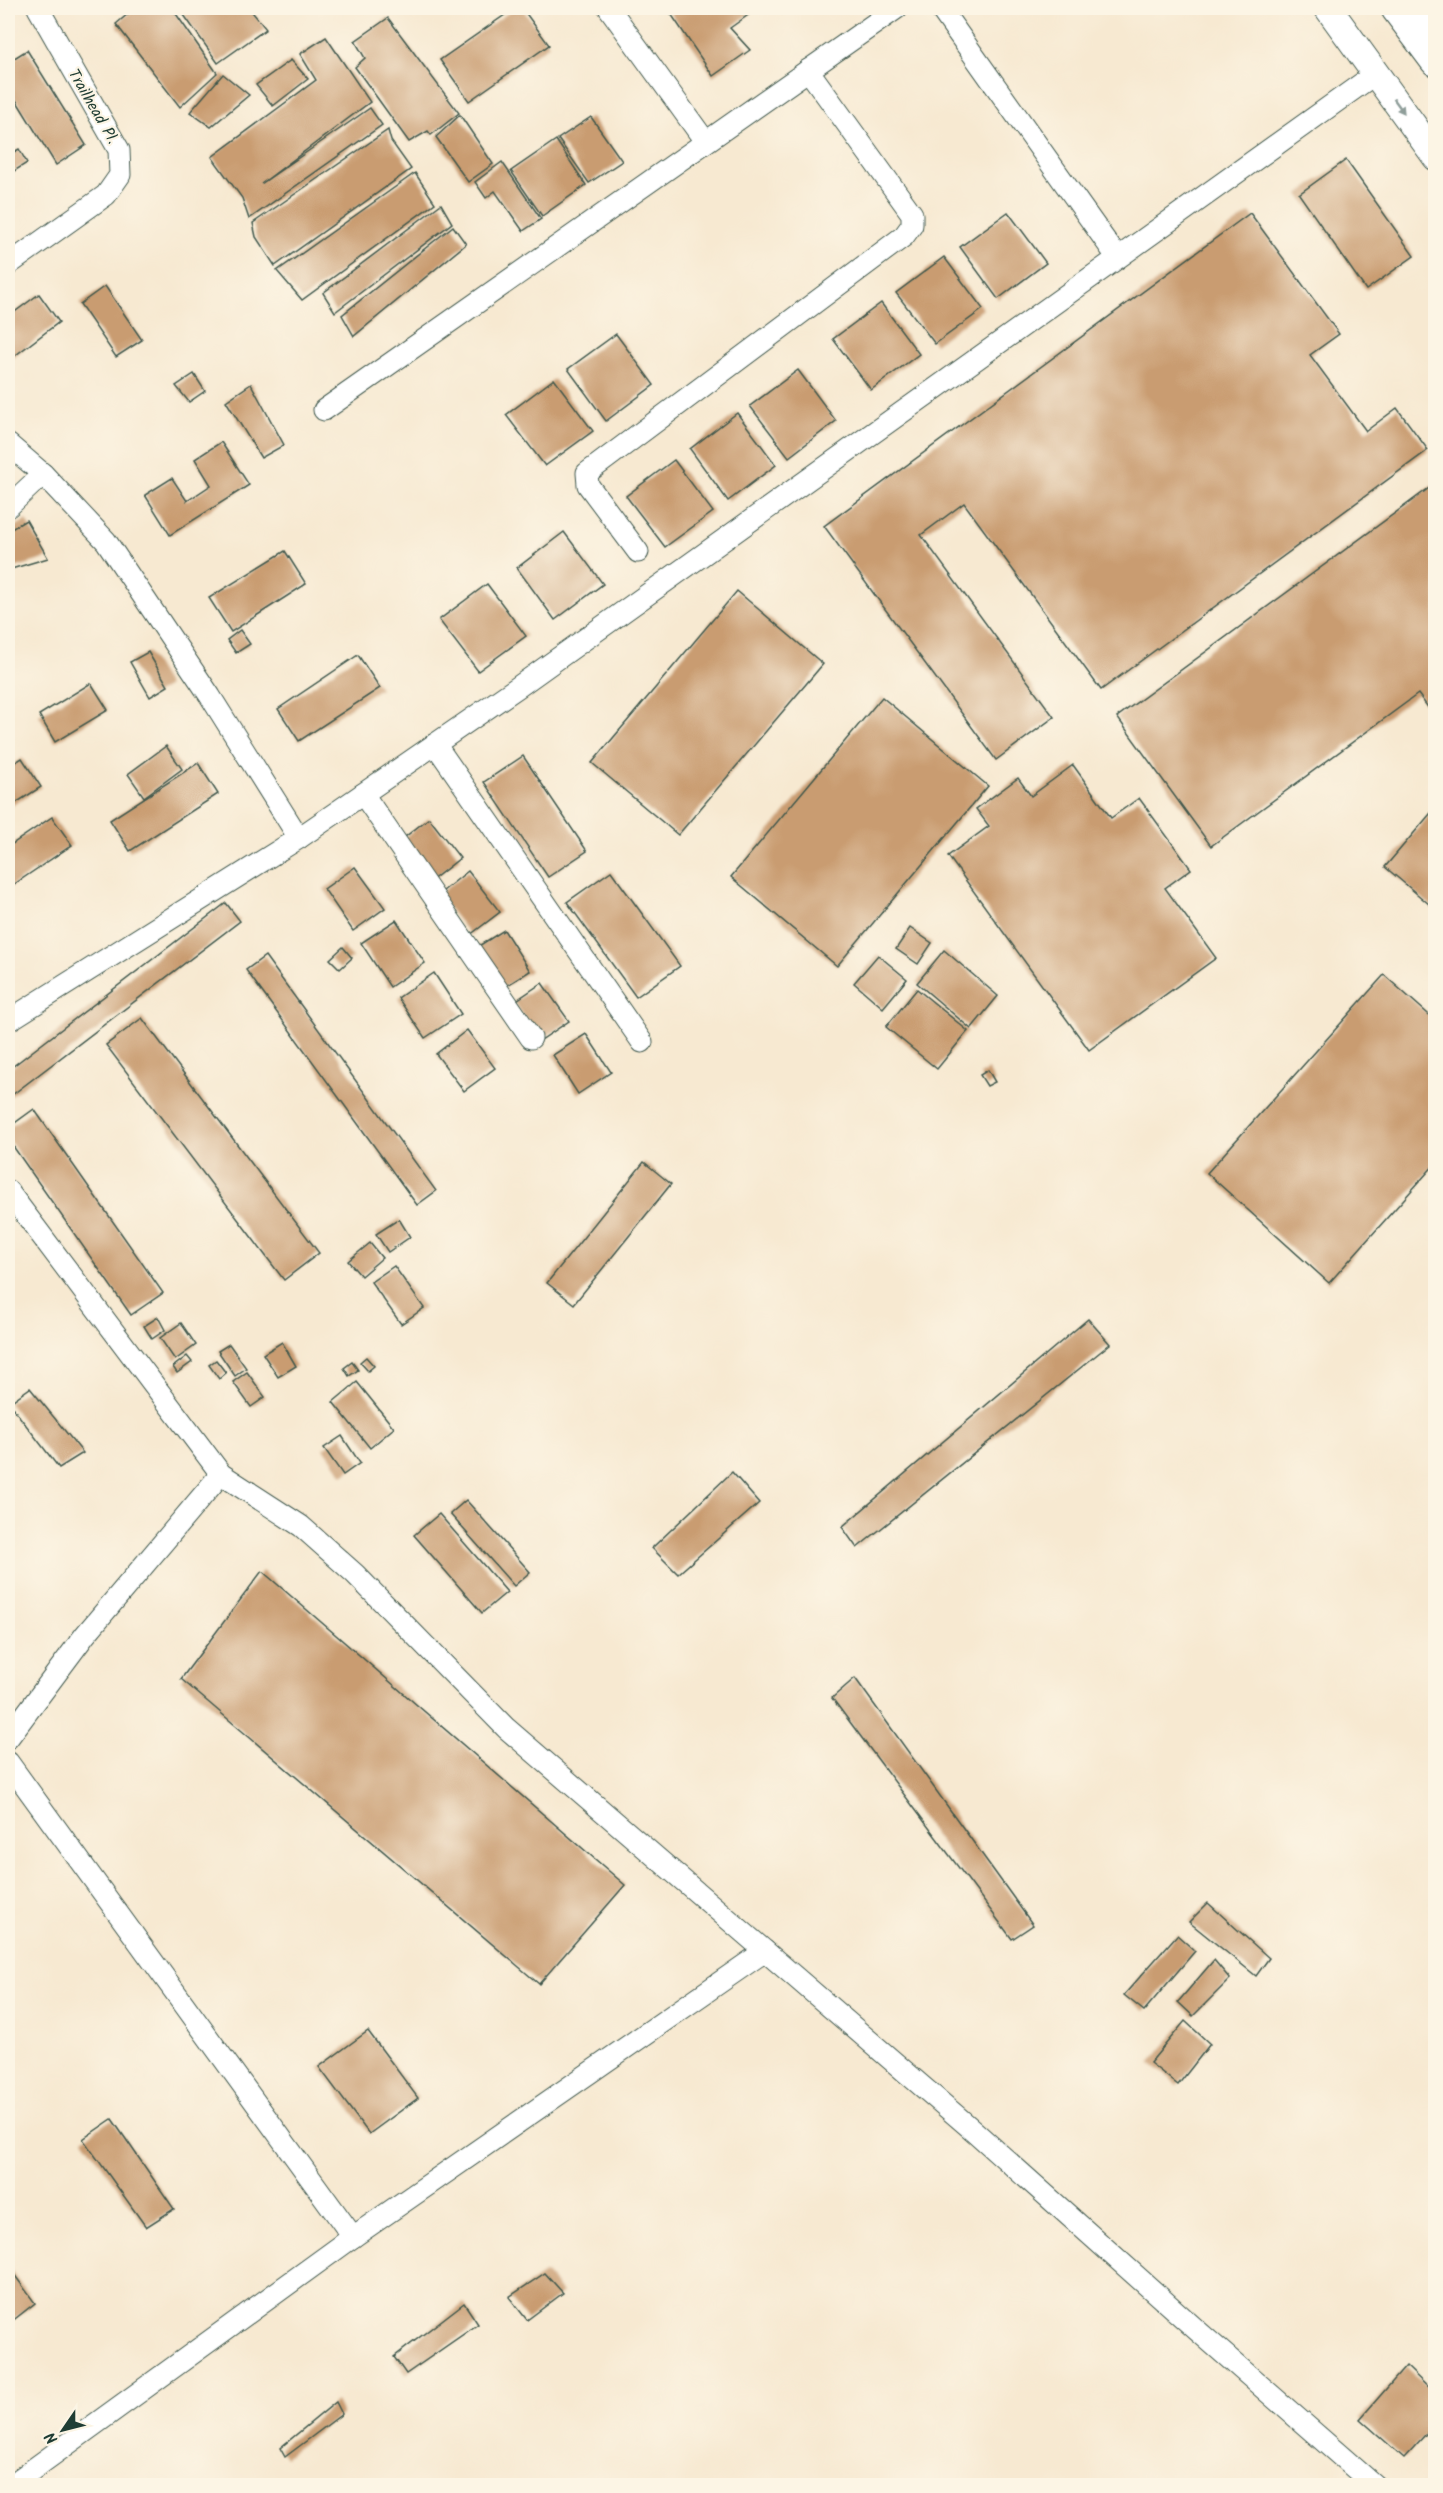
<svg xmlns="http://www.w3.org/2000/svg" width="1443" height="2493" viewBox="0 0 1443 2493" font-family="Kalam,sans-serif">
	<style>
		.building { fill: #c99c71 }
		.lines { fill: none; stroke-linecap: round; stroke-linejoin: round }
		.minor-casing { stroke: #3f574c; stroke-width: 23 }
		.major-casing { stroke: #3f574c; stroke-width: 29 }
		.highway-casing { stroke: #3f574c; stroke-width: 34 }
		.minor { stroke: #fff; stroke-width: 21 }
		.major { stroke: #fff; stroke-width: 27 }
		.highway { stroke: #fff; stroke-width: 32 }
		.oneway { fill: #8f9e9a }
		.labels { text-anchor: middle; stroke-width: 4.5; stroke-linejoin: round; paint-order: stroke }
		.street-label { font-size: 16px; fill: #1f3d34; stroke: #fcf5e5 }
	</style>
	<rect width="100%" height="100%" fill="#fcf5e5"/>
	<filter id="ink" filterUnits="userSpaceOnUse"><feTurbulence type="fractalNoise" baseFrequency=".0167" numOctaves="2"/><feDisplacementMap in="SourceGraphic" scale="12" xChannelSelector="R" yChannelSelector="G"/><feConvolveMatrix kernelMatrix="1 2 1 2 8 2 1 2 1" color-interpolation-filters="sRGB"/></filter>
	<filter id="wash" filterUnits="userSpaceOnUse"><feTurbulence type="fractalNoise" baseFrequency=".008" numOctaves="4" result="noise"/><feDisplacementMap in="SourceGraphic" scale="24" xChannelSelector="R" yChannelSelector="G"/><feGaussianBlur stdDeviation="1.35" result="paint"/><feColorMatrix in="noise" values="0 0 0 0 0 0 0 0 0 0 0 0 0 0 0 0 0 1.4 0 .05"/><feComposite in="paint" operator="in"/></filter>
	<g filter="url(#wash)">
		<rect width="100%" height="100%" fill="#f7e9d1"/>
		<g id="blocks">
			<g class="building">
				<path d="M135,8H172L217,73L180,107L116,24Z"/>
				<path d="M179,8H249L266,29L218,63Z"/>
				<path d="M515,8H522L549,45L469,101L440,60Z"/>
				<path d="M667,8H758L730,28L750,50L713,76Z"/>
				<path d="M388,18L459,113L431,135L428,131L409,142L355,67L365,58L355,41Z"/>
				<path d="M326,37L370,102L261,184L370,108L382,125L249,219L242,198L212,157L316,80L300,54Z"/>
				<path d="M27,50L86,145L56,165L8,87V62Z"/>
				<path d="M291,60L308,79L273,106L256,85Z"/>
				<path d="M223,74L249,95L211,127L190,112Z"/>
				<path d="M460,115L493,164L468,182L436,137Z"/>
				<path d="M591,117L622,161L589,183L558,139Z"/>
				<path d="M388,130L391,141L411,169L275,266L256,237L253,223Z"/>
				<path d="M556,140L586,185L542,216L511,171Z"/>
				<path d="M8,142L14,152L19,149L27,163L8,175Z"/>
				<path d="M1346,160L1414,256L1366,290L1299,194Z"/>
				<path d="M502,162L541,219L523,231L495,191L486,198L475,182Z"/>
				<path d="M415,173L435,203L302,300L277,271Z"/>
				<path d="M441,204L452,223L335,312L323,293Z"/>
				<path d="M1008,212L1046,263L998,299L960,247Z"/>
				<path d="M1250,213L1339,334L1310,355L1366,431L1397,408L1428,450L1101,690L964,503L921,535L1054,717L996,760L824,526Z"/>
				<path d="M453,226L466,244L354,336L342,315Z"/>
				<path d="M944,257L983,309L935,344L896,293Z"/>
				<path d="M105,286L142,340L116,357L80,304Z"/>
				<path d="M39,294L59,322L8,361V317Z"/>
				<path d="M881,303L919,354L871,390L833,339Z"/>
				<path d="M616,334L654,385L606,421L568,369Z"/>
				<path d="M798,370L836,421L789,457L750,406Z"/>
				<path d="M194,374L205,391L189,402L176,386Z"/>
				<path d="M554,379L593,431L545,466L506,415Z"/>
				<path d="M251,384L284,445L261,458L226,401Z"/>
				<path d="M737,413L776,465L728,501L690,449Z"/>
				<path d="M221,442L249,485L170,535L145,495L172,478L187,501L211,485L195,459Z"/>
				<path d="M674,460L713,512L665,547L626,496Z"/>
				<path d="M1436,483V718L1418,694L1211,846L1117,717Z"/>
				<path d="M26,520L48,558L8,570V531Z"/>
				<path d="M564,532L603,584L555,620L517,568Z"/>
				<path d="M285,551L306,584L231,632L209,598Z"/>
				<path d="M487,584L526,636L478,671L439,620Z"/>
				<path d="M737,591L823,664L678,835L592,763Z"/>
				<path d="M240,630L250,644L236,653L227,640Z"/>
				<path d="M148,652L168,686L150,697L130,662Z"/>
				<path d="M358,655L380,688L299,741L278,709Z"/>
				<path d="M91,683L108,710L55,742L39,715Z"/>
				<path d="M882,697L988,786L837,966L731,877Z"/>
				<path d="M166,746L182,769L144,797L128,774Z"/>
				<path d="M523,756L587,851L548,877L484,782Z"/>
				<path d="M22,758L41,787L8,808V767Z"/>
				<path d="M198,763L218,794L130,851L110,820Z"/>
				<path d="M1073,765L1111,818L1139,798L1191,869L1165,888L1216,958L1089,1050L948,856L989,826L976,809L1018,778L1031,796Z"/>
				<path d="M1436,807V910L1385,867Z"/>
				<path d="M52,817L72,845L10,887L8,883V847Z"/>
				<path d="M429,818L460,858L431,881L400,841Z"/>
				<path d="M355,867L385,908L353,931L324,889Z"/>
				<path d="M468,871L500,912L470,935L438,895Z"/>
				<path d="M611,871L680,966L636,997L567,902Z"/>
				<path d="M226,903L240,921L8,1098V1070Z"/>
				<path d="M396,920L425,963L390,987L361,943Z"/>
				<path d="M910,928L932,943L918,964L896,949Z"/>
				<path d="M504,930L530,971L503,988L477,947Z"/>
				<path d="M343,947L352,958L340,969L330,959Z"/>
				<path d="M944,950L998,996L971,1029L917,983Z"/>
				<path d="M878,955L907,979L883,1008L854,983Z"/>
				<path d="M265,956L436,1191L417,1205L246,970Z"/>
				<path d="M434,973L461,1014L425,1038L398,998Z"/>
				<path d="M1384,975L1436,1021V1163L1329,1283L1207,1173Z"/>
				<path d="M542,983L569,1021L541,1040L514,1002Z"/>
				<path d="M917,989L968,1031L937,1069L886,1027Z"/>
				<path d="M142,1018L319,1253L284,1280L106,1045Z"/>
				<path d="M467,1030L495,1068L464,1091L436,1054Z"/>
				<path d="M586,1034L611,1072L578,1094L553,1055Z"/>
				<path d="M988,1070L995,1082L987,1086L980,1075Z"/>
				<path d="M34,1109L163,1293L131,1315L8,1139V1128Z"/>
				<path d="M644,1162L671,1184L574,1304L547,1283Z"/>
				<path d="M399,1219L410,1237L388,1252L376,1234Z"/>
				<path d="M370,1243L382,1258L361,1276L348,1261Z"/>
				<path d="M394,1266L424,1308L401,1324L371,1282Z"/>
				<path d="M158,1317L165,1330L152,1339L144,1326Z"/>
				<path d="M1088,1319L1110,1344L857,1548L842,1527Z"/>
				<path d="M181,1323L196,1345L175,1360L160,1338Z"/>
				<path d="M282,1342L296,1366L278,1377L263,1354Z"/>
				<path d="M229,1344L246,1368L235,1376L218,1351Z"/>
				<path d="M187,1356L192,1362L177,1373L173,1367Z"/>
				<path d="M366,1357L374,1366L368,1371L360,1362Z"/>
				<path d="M216,1360L226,1373L219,1379L209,1365Z"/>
				<path d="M352,1362L358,1370L349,1376L344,1368Z"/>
				<path d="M247,1372L265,1397L251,1407L233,1382Z"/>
				<path d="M357,1382L394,1428L370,1448L333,1402Z"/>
				<path d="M30,1388L83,1453L59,1468L9,1403Z"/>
				<path d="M342,1436L360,1463L343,1475L324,1448Z"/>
				<path d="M732,1472L759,1503L678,1574L652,1548Z"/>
				<path d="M466,1500L530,1572L514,1586L450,1514Z"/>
				<path d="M439,1514L507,1592L482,1613L414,1535Z"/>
				<path d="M262,1571L625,1885L539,1984L181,1679Z"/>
				<path d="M855,1678L1033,1925L1012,1939L832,1698Z"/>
				<path d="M1208,1903L1269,1958L1256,1976L1189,1922Z"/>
				<path d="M1177,1935L1195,1951L1144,2011L1124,1995Z"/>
				<path d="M1214,1960L1230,1979L1193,2016L1178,2002Z"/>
				<path d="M1185,2021L1210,2044L1178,2085L1150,2063Z"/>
				<path d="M368,2031L418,2098L369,2134L319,2067Z"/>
				<path d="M112,2119L174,2209L146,2227L83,2139Z"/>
				<path d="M8,2266L35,2303L11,2322L8,2317Z"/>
				<path d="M545,2273L563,2293L527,2320L509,2297Z"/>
				<path d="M464,2303L478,2324L406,2374L394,2357Z"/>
				<path d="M1406,2366L1436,2395V2423L1404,2458L1360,2419Z"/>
				<path d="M336,2402L342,2414L285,2457L280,2448Z"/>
			</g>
		</g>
	</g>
	<g filter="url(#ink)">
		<use href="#blocks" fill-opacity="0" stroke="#3f574c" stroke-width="1.5"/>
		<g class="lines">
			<g class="minor-casing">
				<g id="minor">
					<path d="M609,8L705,141"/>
					<path d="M940,8L1117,257"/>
					<path d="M8,265L106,195L120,175L119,150L38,8"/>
					<path d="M324,410L897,8"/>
					<path d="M8,444L43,474L106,541L210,696L299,838"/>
					<path d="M8,507L43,474"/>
					<path d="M638,552L588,485L587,473L904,236L912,225V214L808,70"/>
					<path d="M435,744L642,1042"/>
					<path d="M363,794L531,1038"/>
					<path d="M8,1021L299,838L518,687L1375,74"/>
					<path d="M8,1191L221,1474L301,1526L355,1574L506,1728L974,2131L1199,2332L1375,2486"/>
					<path d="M8,1738L85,1635L221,1474"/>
					<path d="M8,1762L353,2237"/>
					<path d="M10,2486L353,2237L765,1951"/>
				</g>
			</g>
			<g class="major-casing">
				<path id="major" d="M1328,8L1436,157"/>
			</g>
			<g class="highway-casing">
				<g id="highway">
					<path d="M1397,8L1436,60"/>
					<path d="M1432,8L1436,13"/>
				</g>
			</g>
			<use href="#minor" class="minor"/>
			<use href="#major" class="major"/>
			<use href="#highway" class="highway"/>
		</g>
		<defs><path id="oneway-solid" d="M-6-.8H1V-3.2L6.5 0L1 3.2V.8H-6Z" transform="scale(1.5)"/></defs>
		<use class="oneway" href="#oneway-solid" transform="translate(1399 106) rotate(54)"/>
	</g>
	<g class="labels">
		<g class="street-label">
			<text transform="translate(94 106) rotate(60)" y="6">Trailhead Pl.</text>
		</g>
	</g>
	<rect width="1443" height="2493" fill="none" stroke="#fcf5e5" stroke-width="30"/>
	<g transform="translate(63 2430) rotate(235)" stroke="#fcf5e5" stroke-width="4.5" paint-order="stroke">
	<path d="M0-4.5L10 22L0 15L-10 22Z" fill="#1f3d34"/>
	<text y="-9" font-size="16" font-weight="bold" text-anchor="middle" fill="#1f3d34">N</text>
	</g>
</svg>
